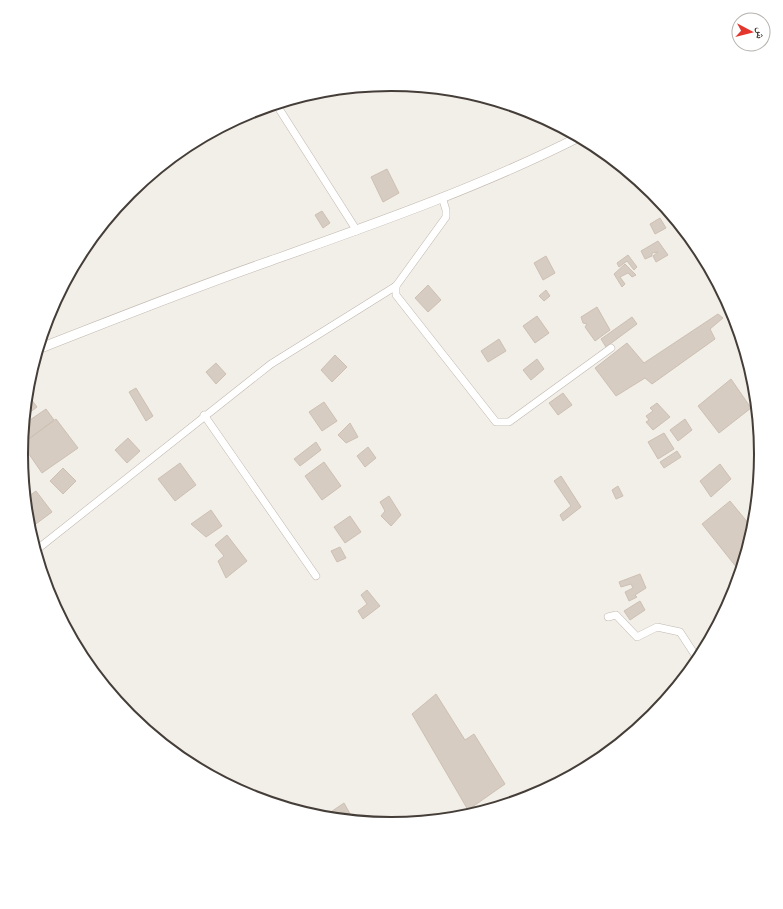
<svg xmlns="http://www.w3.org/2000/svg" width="783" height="909" viewBox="0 0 783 909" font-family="'Space Grotesk','Noto Naskh Arabic',sans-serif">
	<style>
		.building { fill: #d6ccc2; stroke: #cdc0b3 }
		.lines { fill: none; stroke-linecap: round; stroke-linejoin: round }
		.minor-casing { stroke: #c0b8af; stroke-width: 8 }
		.tertiary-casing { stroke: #c0b8af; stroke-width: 10 }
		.minor { stroke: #fff; stroke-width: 7 }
		.tertiary { stroke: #fff; stroke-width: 9 }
		.rim { fill: none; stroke: #453e38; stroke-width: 2 }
	</style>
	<rect width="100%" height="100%" fill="#f2eee8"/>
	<g class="building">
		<path d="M387,169L399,193L383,202L371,177Z"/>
		<path d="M322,211L330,223L323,228L315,215Z"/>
		<path d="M660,218L666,228L655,234L650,224Z"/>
		<path d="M658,241L668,255L656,262L653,256L658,252L652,253V256L645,259L641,251Z"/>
		<path d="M702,252L710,268L709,269L699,254Z"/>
		<path d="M628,255L637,267L634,270L627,261L619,267L617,263Z"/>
		<path d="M546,256L555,273L543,280L534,263Z"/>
		<path d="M625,264L636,275L632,277L628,273L620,277L625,284L622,287L614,274Z"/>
		<path d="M428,285L441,300L428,312L415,298Z"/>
		<path d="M546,290L550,296L544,301L539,296Z"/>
		<path d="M597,307L610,330L595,341L585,327L587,324L583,323L581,317Z"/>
		<path d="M718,314L723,318L710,329L715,339L652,384L645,378L616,396L595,368L627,343L644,363Z"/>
		<path d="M537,316L549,333L535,343L523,326Z"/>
		<path d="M632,317L637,324L606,347L601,339Z"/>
		<path d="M499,339L506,351L488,362L481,351Z"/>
		<path d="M335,355L347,367L332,382L321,370Z"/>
		<path d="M537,359L544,369L531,380L523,370Z"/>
		<path d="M216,363L226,374L216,384L206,372Z"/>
		<path d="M731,379L751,408L719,433L698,406Z"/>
		<path d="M136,388L153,416L146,421L129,392Z"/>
		<path d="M563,393L572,405L558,415L549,403Z"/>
		<path d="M28,395L37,407L25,416L27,396Z"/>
		<path d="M324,402L337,421L322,431L309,412Z"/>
		<path d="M657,403L670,417L653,430L646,422L649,420L646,416L653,411L650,408Z"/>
		<path d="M46,409L54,420L30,438L24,429V424Z"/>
		<path d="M56,419L78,448L42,473L22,444Z"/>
		<path d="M685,419L692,430L678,441L670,430Z"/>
		<path d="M350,423L358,437L346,443L338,435Z"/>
		<path d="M664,433L674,449L658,459L648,442Z"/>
		<path d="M128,438L140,451L127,463L115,450Z"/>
		<path d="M316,442L321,450L300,466L294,459Z"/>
		<path d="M368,447L376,458L365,467L357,456Z"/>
		<path d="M757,449L762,455L761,464L753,453Z"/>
		<path d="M677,451L681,457L664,468L660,462Z"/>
		<path d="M324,462L341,486L322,500L305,476Z"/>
		<path d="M180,463L196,485L175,501L158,479Z"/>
		<path d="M720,464L731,479L711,497L700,481Z"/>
		<path d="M63,468L76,481L63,494L50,481Z"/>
		<path d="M561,476L581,507L563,521L560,515L571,506L554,481Z"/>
		<path d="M618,486L623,496L616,499L612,490Z"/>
		<path d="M36,491L52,512L29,529L25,499Z"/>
		<path d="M389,496L401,515L391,526L381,516L385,511L380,502Z"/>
		<path d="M730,501L754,530L741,573L702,524Z"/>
		<path d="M211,510L222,526L206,537L191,524Z"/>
		<path d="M350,516L361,532L345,543L334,527Z"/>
		<path d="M227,535L247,561L226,578L218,561L224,556L215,545Z"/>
		<path d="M340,547L346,558L337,562L331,551Z"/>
		<path d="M640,574L646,588L635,595L637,597L629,601L625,592L633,588L631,584L621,587L619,582Z"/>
		<path d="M367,590L380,606L363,619L358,611L367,604L361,595Z"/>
		<path d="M640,601L645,610L630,620L624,611Z"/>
		<path d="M436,694L465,740L474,734L505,784L468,810L412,714Z"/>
		<path d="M344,803L354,821L322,818Z"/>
	</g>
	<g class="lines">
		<g class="minor-casing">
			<g id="minor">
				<path d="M276,104L357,231"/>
				<path d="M396,286V295L496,422H509L611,348"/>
				<path d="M204,415L316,576"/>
				<path d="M35,551L271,364L396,286L446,217V210L442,197"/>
				<path d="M608,617L616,615L637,637L657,627L680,632L699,661"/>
			</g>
		</g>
		<g class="tertiary-casing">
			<path id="tertiary" d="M38,349C115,319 192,288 270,261C374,224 480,187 579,137"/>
		</g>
		<use href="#minor" class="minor"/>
		<use href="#tertiary" class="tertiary"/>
	</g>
	<path d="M0 0H783V909H0ZM28 454a363 363 0 1 1 726 0a363 363 0 1 1-726 0Z" fill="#fff" fill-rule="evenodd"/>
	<path class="rim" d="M28 454a363 363 0 1 1 726 0a363 363 0 1 1-726 0Z"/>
	<g transform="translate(751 32) rotate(97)"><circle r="19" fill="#ffffff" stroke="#b5b2af"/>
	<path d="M0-3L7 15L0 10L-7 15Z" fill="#e4362d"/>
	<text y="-6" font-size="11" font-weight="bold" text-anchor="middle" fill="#453e38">ش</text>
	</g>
</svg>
